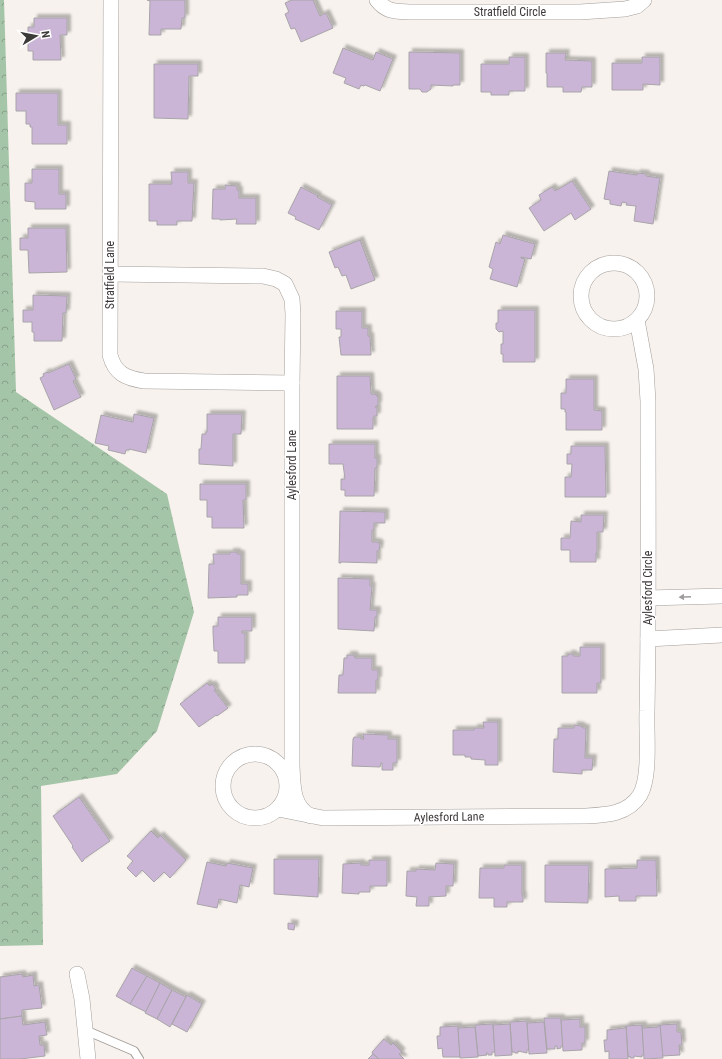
<svg xmlns="http://www.w3.org/2000/svg" width="722" height="1059" viewBox="0 0 722 1059" font-family="'Roboto Condensed',sans-serif">
	<style>
		.forest { fill: url(#forest-crowns) }
		.building { fill: #cbb5d6; stroke: #a8a4a9; filter: url(#shadow) }
		.lines { fill: none; stroke-linecap: round; stroke-linejoin: round }
		.lane-casing { stroke: #a49f9b; stroke-width: 10 }
		.street-casing { stroke: #a49f9b; stroke-width: 16 }
		.lane { stroke: #fff; stroke-width: 8 }
		.street { stroke: #fff; stroke-width: 15 }
		.oneway { fill: #9e9d9c }
		.labels { text-anchor: middle; stroke-width: 3; stroke-linejoin: round; paint-order: stroke }
		.street-label { font-size: 12px; fill: #3d3b39; stroke: #fff }
	</style>
	<defs>
		<pattern id="forest-crowns" width="20" height="18" patternUnits="userSpaceOnUse"><rect width="20" height="18" fill="#a5c5a8"/><path d="M2 6a3 3 0 1 1 6 0M12 15a3 3 0 1 1 6 0" fill="none" stroke="#88a18a"/></pattern>
		<filter id="shadow"><feDropShadow dx="3.5" dy="-3.5" stdDeviation="1" flood-color="#0004"/></filter>
	</defs>
	<rect width="100%" height="100%" fill="#f7f2ed"/>
	<path class="forest" d="M0,0H4L16,392L167,494L194,612L157,731L117,774L41,786L43,945L0,946Z"/>
	<g class="building">
		<path d="M147,0H185V18H182L181,29H161V35H149L150,1Z"/>
		<path d="M292,0H313L320,16L326,13L333,28L301,42L295,28L291,29L285,14L289,12L285,3Z"/>
		<path d="M34,18H67V35H60L61,60H33V51H28V27H34Z"/>
		<path d="M343,48L373,60L376,52L393,59L380,91L365,85L364,86L361,85L359,89L344,83L346,78L333,73Z"/>
		<path d="M409,52L460,53V85H453V86L431,85V89L427,92H422L420,89H409Z"/>
		<path d="M546,53H566L565,60L592,61V87H582L581,92H563V87H547V73H546Z"/>
		<path d="M509,57H525V91H509V95H491V92H481V64H509Z"/>
		<path d="M642,57H660V85L643,84V90H612V63H642Z"/>
		<path d="M154,64H198V76H189L188,119L154,118Z"/>
		<path d="M16,93H58V125H67V144H32V127H30V124H26V111H16Z"/>
		<path d="M32,169H59V194H66V209H35V202L25,201V183H32Z"/>
		<path d="M609,171L637,175V173L646,174V176L660,178L653,224L634,221L636,206L626,205L627,203L622,202L621,206L610,204V200L604,199Z"/>
		<path d="M171,172H188V183H194L192,221H177V225H157V221H149V184H172Z"/>
		<path d="M572,181L591,209L575,220L571,213L544,231L529,208L541,200L539,195L552,187L555,191L557,189V190Z"/>
		<path d="M225,185L237,186V190H239V198H256V224H236L237,219L220,220V219H212L213,189H225Z"/>
		<path d="M301,187L318,196L317,197L332,205L319,230L295,219L296,217L288,213Z"/>
		<path d="M28,228H66L67,272L29,273L28,250H20V238H28Z"/>
		<path d="M503,235L535,244L531,259L521,257V258L525,259L517,287L490,279L493,269L489,267L496,242L500,244Z"/>
		<path d="M360,240L375,280L351,289L346,275L342,276L338,267L335,268L329,252Z"/>
		<path d="M33,295L67,296L66,313H63L62,341H34V332H32V322H23V310H33Z"/>
		<path d="M498,310H535V362H503V354H501V344H503V331L499,332L496,329V323H498Z"/>
		<path d="M336,311H362V328H368V336H370L371,355H341L339,337H341V329H336Z"/>
		<path d="M69,364L76,379L73,381L81,397L54,410L40,378L44,376L43,374L47,372L48,373Z"/>
		<path d="M337,376H370L371,394H375L378,397V405L375,407H377V416H374V418H373V429H337Z"/>
		<path d="M566,379H594V410L602,411V430H566V412H565V409H561V393H566Z"/>
		<path d="M134,414L154,418L146,453L129,449V450H126L125,454L108,450L109,446L95,443L101,415L133,422Z"/>
		<path d="M207,414H242L241,434H233V466L199,464V449H201L202,434H206V432H207Z"/>
		<path d="M329,444H375V458H377V468H375L374,496H345V490H341V479H345L343,464H329Z"/>
		<path d="M571,446H605L606,497H565V477H571L572,464H567V454H571Z"/>
		<path d="M200,484H246V500H243L244,528H212V517H207V500H200Z"/>
		<path d="M340,511L385,512V523H374V530H372V542H377L380,544L379,551H377V563L341,562V563H339Z"/>
		<path d="M581,515H604L603,532H597V553H596V562H570V550H561V538H570L571,521L581,522Z"/>
		<path d="M230,552H237V554H241V584H248V595H237V597L208,598L209,564H214L213,554H230Z"/>
		<path d="M338,578L370,579V586H372L370,610H377V617H375L374,631L338,629Z"/>
		<path d="M218,617H252V631H242V633H245V663H218V651H214L213,632V626H218Z"/>
		<path d="M580,647H601V683H597V693H562V656H568V654H573V656H580Z"/>
		<path d="M347,655H354L355,658H372V670H378V680H376V693H338L339,675H343L344,658H347Z"/>
		<path d="M207,683L210,686L212,684L216,689L214,690L228,708L217,716L216,715L199,727L180,704Z"/>
		<path d="M483,722H498V765H485V760L471,759V757H465V755H453V730H474V728H484Z"/>
		<path d="M574,725L581,726L583,728H586L585,758H593L592,770H582V774L553,772L554,739H558V728H574Z"/>
		<path d="M363,734L388,735V739H397V763H393V770H382V763H381L380,767L352,766L353,739L354,737H361V739H364Z"/>
		<path d="M79,797L110,841L84,859V860L82,862L72,847L73,846L53,816Z"/>
		<path d="M151,831L158,838L160,835L186,860L170,878L164,872L154,882L142,870L136,877L127,868L133,861L127,856Z"/>
		<path d="M274,859H319L318,897L274,894Z"/>
		<path d="M369,860H387V886H370V892H359V894L342,893L343,864L361,863V865H369Z"/>
		<path d="M637,860H656L657,896H636V901H619V896L605,897V869L637,868Z"/>
		<path d="M207,862L226,866L227,863L253,868L249,887L240,885L237,903L219,899L217,908L197,904Z"/>
		<path d="M436,863L454,864L453,886H446V896L429,897V906H416L417,897L406,896L407,871H416V869L435,870Z"/>
		<path d="M504,865H522V895H523V902H507V907H494V898H479L480,868H504Z"/>
		<path d="M545,865H589L588,903L545,902Z"/>
		<path d="M288,923L295,924L294,930L288,929Z"/>
		<path d="M132,968L147,976L130,1004L116,996Z"/>
		<path d="M22,974L23,977L33,975L34,986L39,985L42,1008L22,1010V1016L0,1019V977Z"/>
		<path d="M147,976L160,983L146,1012L130,1004Z"/>
		<path d="M160,983L172,990L157,1019L145,1013Z"/>
		<path d="M172,990L186,997L170,1027L157,1019Z"/>
		<path d="M187,995L202,1004L187,1032L172,1024Z"/>
		<path d="M22,1016L23,1025L45,1022L47,1035L39,1036L40,1045H44L45,1056L20,1059H0V1019Z"/>
		<path d="M544,1018H561L563,1046H561V1048L557,1049V1046H555V1049H547Z"/>
		<path d="M580,1019V1027H585V1043H582V1050L563,1051L561,1020Z"/>
		<path d="M527,1021L529,1050H527V1053L518,1051V1053H515V1052H512L510,1022Z"/>
		<path d="M544,1022L547,1053L529,1054L527,1023Z"/>
		<path d="M493,1024L495,1052H492V1055H488V1053H486L487,1055L478,1056L475,1025Z"/>
		<path d="M510,1024L512,1055L495,1056L493,1025Z"/>
		<path d="M677,1024V1032H681L682,1045H679L680,1055L662,1056L660,1025Z"/>
		<path d="M642,1025L644,1055H642V1057L634,1056V1058H630V1056L628,1057L626,1026Z"/>
		<path d="M642,1025H643V1028L658,1027V1025H660L663,1058L644,1059Z"/>
		<path d="M458,1026L460,1057H443L442,1048L438,1049L437,1036H440V1027Z"/>
		<path d="M626,1026L628,1059H609V1051L605,1052L604,1040H607V1030L625,1028Z"/>
		<path d="M475,1027L478,1057L460,1058L458,1028Z"/>
		<path d="M384,1039L391,1045L393,1043L402,1052L399,1054L404,1059H379L373,1054L372,1052Z"/>
		<path d="M373,1054L379,1059H368Z"/>
	</g>
	<g class="lines">
		<g class="lane-casing">
			<path id="lane" d="M85,1030L134,1051L139,1059"/>
		</g>
		<g class="street-casing">
			<g id="street">
				<path d="M111,0L110,355C115,374 126,378 144,381L292,383"/>
				<path d="M377,0C387,13 397,11 412,12H580L625,9L637,6L644,0"/>
				<circle cx="614" cy="296" r="33"/>
				<path d="M110,274L263,276L276,279L285,284L292,299L293,314L292,383V766C293,785 292,807 311,816"/>
				<path d="M648,598L722,596"/>
				<path d="M648,639L722,635"/>
				<circle cx="255" cy="786" r="32"/>
				<path d="M278,809L323,818L586,816C607,815 628,814 640,795C651,776 646,733 647,711C649,607 648,504 648,401L646,369L637,320"/>
				<path d="M77,974L82,999L88,1059"/>
			</g>
		</g>
		<use href="#lane" class="lane"/>
		<use href="#street" class="street"/>
	</g>
	<defs><path id="oneway-solid" d="M-6-.8H1V-3.2L6.5 0L1 3.2V.8H-6Z"/></defs>
	<use class="oneway" href="#oneway-solid" transform="translate(685 597) rotate(178)"/>
	<g class="labels">
		<g class="street-label">
			<text x="510" y="16">Stratfield Circle</text>
			<text transform="translate(110 275) rotate(-90)" y="4">Stratfield Lane</text>
			<text transform="translate(292 465) rotate(-90)" y="4">Aylesford Lane</text>
			<text transform="translate(648 588) rotate(-90)" y="4">Aylesford Circle</text>
			<text transform="translate(449 817) rotate(-1)" y="4">Aylesford Lane</text>
		</g>
	</g>
	<g transform="translate(36 36) rotate(80)" stroke="#ffffff" stroke-width="3" paint-order="stroke">
	<path d="M0-3L7 15L0 10L-7 15Z" fill="#3d3b39"/>
	<text y="-6" font-size="11" font-weight="bold" text-anchor="middle" fill="#3d3b39">N</text>
	</g>
</svg>
